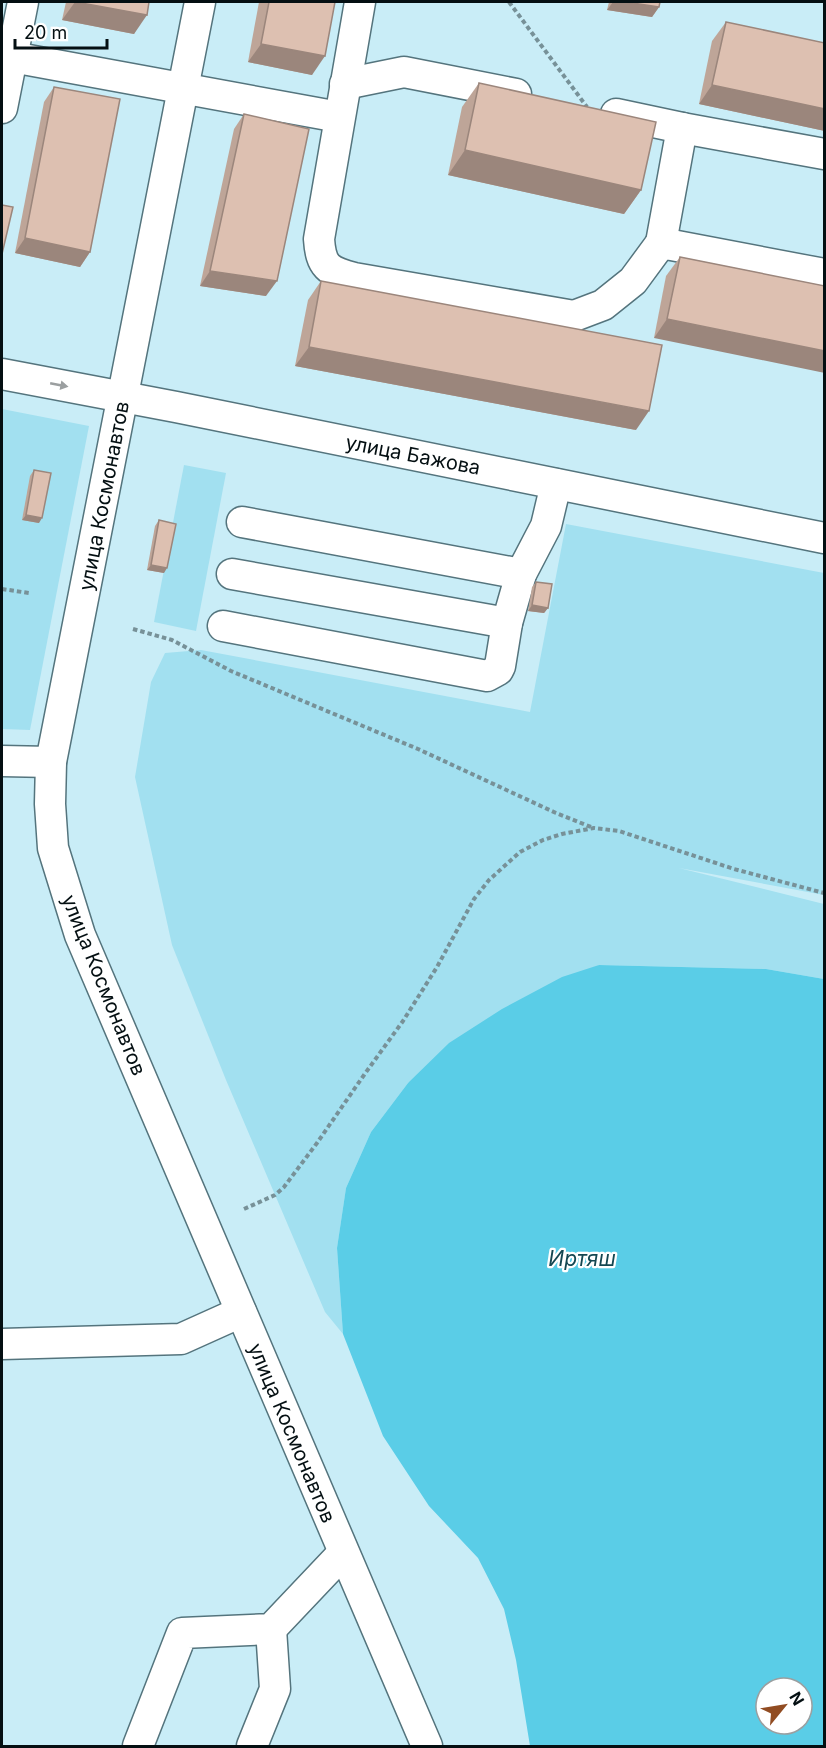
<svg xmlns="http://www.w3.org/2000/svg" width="826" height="1748" viewBox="0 0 826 1748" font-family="Inter,sans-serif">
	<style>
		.green { fill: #a2e0f0 }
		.water { fill: #5acde7; fill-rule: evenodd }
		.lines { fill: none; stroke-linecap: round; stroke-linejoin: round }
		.minor-casing { stroke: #54747d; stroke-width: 33 }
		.path { stroke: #779198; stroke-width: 4; stroke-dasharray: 4.5 3; stroke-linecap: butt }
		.minor { stroke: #fff; stroke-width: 30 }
		.wall { fill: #bea598 }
		.shaded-wall { fill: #9b867c }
		.building { fill: #ddc0b1; stroke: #9b867c; stroke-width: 1.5 }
		.oneway { fill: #9b9fa0 }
		.labels { text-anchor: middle; stroke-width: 4.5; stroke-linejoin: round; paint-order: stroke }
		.street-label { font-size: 20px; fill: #040f12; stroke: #fff }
		.water-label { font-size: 21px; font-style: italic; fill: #144752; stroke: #fff }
	</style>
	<rect width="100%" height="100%" fill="#c9edf7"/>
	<g class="green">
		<path d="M2,409L89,426L30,730L2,729Z"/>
		<path d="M184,465L226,473L196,631L154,622Z"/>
		<path d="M566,524L824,573V895L679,868L824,904V979L766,969L599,965L408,1083L371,1132L346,1188L337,1248L343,1334L325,1312L226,1080L172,945L135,777L151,682L165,653L201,650L530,712Z"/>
	</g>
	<path class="water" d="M599,965L766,969L824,979V1746H530L516,1660L504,1609L478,1558L429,1506L383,1436L343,1334L337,1248L346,1188L371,1132L408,1083L449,1043L502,1009L562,977ZM766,1688H802V1724H766Z"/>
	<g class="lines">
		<g class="minor-casing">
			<g id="minor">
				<path d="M200,2L51,762L50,804L53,848L80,935L427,1746"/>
				<path d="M360,2L319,239C321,267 328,271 354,278L574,316L603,305L633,281L661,243L824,274"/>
				<path d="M12,57L339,117"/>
				<path d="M345,84L404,72L516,94"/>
				<path d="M2,108L23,2"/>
				<path d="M616,114L682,128L661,243"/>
				<path d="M682,128L824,154"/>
				<path d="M2,374L176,407L824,538"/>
				<path d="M242,522L521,574"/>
				<path d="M232,574L507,623"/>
				<path d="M223,626L487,676L498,670L500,666L507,623L521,574L546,526L556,484"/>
				<path d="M2,761L51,762"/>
				<path d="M2,1344L181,1339L241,1312"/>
				<path d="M138,1746L182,1633L271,1629L343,1553"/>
				<path d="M252,1746L275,1689L271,1629"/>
			</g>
		</g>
		<g class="path">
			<path d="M509,2L587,107"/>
			<path d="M2,589L29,593"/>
			<path d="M133,629L172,640L231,671L418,749L556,813L591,827"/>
			<path d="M244,1209L275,1195L284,1187L317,1143L364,1075L403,1021L437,967L474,899L489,880L520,852L543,840L562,834L594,828L619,831L734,869L824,893"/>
		</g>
		<use href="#minor" class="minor"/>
	</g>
	<g class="wall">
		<path d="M66,2H149L134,34L62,20Z"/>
		<path d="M259,2H335L312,75L248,62Z"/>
		<path d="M609,2H660L659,7L652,17L607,10Z"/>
		<path d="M726,22L825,43V131L699,104L712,41Z"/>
		<path d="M479,83L641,190L624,214L448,175L462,107Z"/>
		<path d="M54,87L90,252L80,267L15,253L44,102Z"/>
		<path d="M244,114L266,296L200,286L234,129Z"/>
		<path d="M680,257L825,286L654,338L666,276Z"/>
		<path d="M321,281L636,430L295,366L308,300Z"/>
		<path d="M34,470L39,523L22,520L30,476Z"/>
		<path d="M159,520L164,573L147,570L155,526Z"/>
		<path d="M536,582L548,608L544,613L528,611L532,587Z"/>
	</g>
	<g class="shaded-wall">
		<path d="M75,2L147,15L134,34L62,20Z"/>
		<path d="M613,2H626L659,7L652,17L607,10Z"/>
		<path d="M261,44L325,56L312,75L248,62Z"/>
		<path d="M712,85L825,109V131L699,104Z"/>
		<path d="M465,150L641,190L624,214L448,175Z"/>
		<path d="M25,238L90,252L80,267L15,253Z"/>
		<path d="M210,271L277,281L266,296L200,286Z"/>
		<path d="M667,319L825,351V373L654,338Z"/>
		<path d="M309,347L649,411L636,430L295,366Z"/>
		<path d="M26,515L42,518L39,523L22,520Z"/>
		<path d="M151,565L167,568L164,573L147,570Z"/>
		<path d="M532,605L548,608L544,613L528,611Z"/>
	</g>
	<g class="building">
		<path d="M76,2H149L147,15Z"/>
		<path d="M269,2H335L325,56L261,44Z"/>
		<path d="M626,2H660L659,7Z"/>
		<path d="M726,22L825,43V109L712,85Z"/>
		<path d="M479,83L656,122L641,190L465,150Z"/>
		<path d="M54,87L120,99L90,252L25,238Z"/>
		<path d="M244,114L309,129L277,281L210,271Z"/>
		<path d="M2,205L13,207L2,254Z"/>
		<path d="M680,257L825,286V351L667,319Z"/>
		<path d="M321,281L662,345L649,411L309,347Z"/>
		<path d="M34,470L51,473L42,518L26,515Z"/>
		<path d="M159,520L176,524L167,568L151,565Z"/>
		<path d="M536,582L552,584L548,608L532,605Z"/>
	</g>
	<defs><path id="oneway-solid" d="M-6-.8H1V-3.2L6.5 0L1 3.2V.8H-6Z" transform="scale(1.5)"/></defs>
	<use class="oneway" href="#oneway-solid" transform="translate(59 385) rotate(11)"/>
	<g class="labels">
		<g class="street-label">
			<text transform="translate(413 455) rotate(11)" y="7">улица Бажова</text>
			<text transform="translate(104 496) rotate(-79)" y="7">улица Космонавтов</text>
			<text transform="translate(104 985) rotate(68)" y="7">улица Космонавтов</text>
			<text transform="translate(292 1433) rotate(67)" y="7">улица Космонавтов</text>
		</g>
		<g class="water-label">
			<text x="582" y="1266">Иртяш</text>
		</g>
	</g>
	<rect width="826" height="1748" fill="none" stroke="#040f12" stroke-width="6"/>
	<g transform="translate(784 1706) rotate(60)"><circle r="28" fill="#ffffff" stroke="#9b9fa0" stroke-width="1.5"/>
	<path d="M0-4.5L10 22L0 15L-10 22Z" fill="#914c22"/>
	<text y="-9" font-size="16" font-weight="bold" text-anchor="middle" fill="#040f12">N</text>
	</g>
	<path d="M15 39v9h92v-9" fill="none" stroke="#040f12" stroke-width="3"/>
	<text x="24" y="39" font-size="18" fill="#040f12" stroke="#ffffff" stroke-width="4.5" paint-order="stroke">20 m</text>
</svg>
